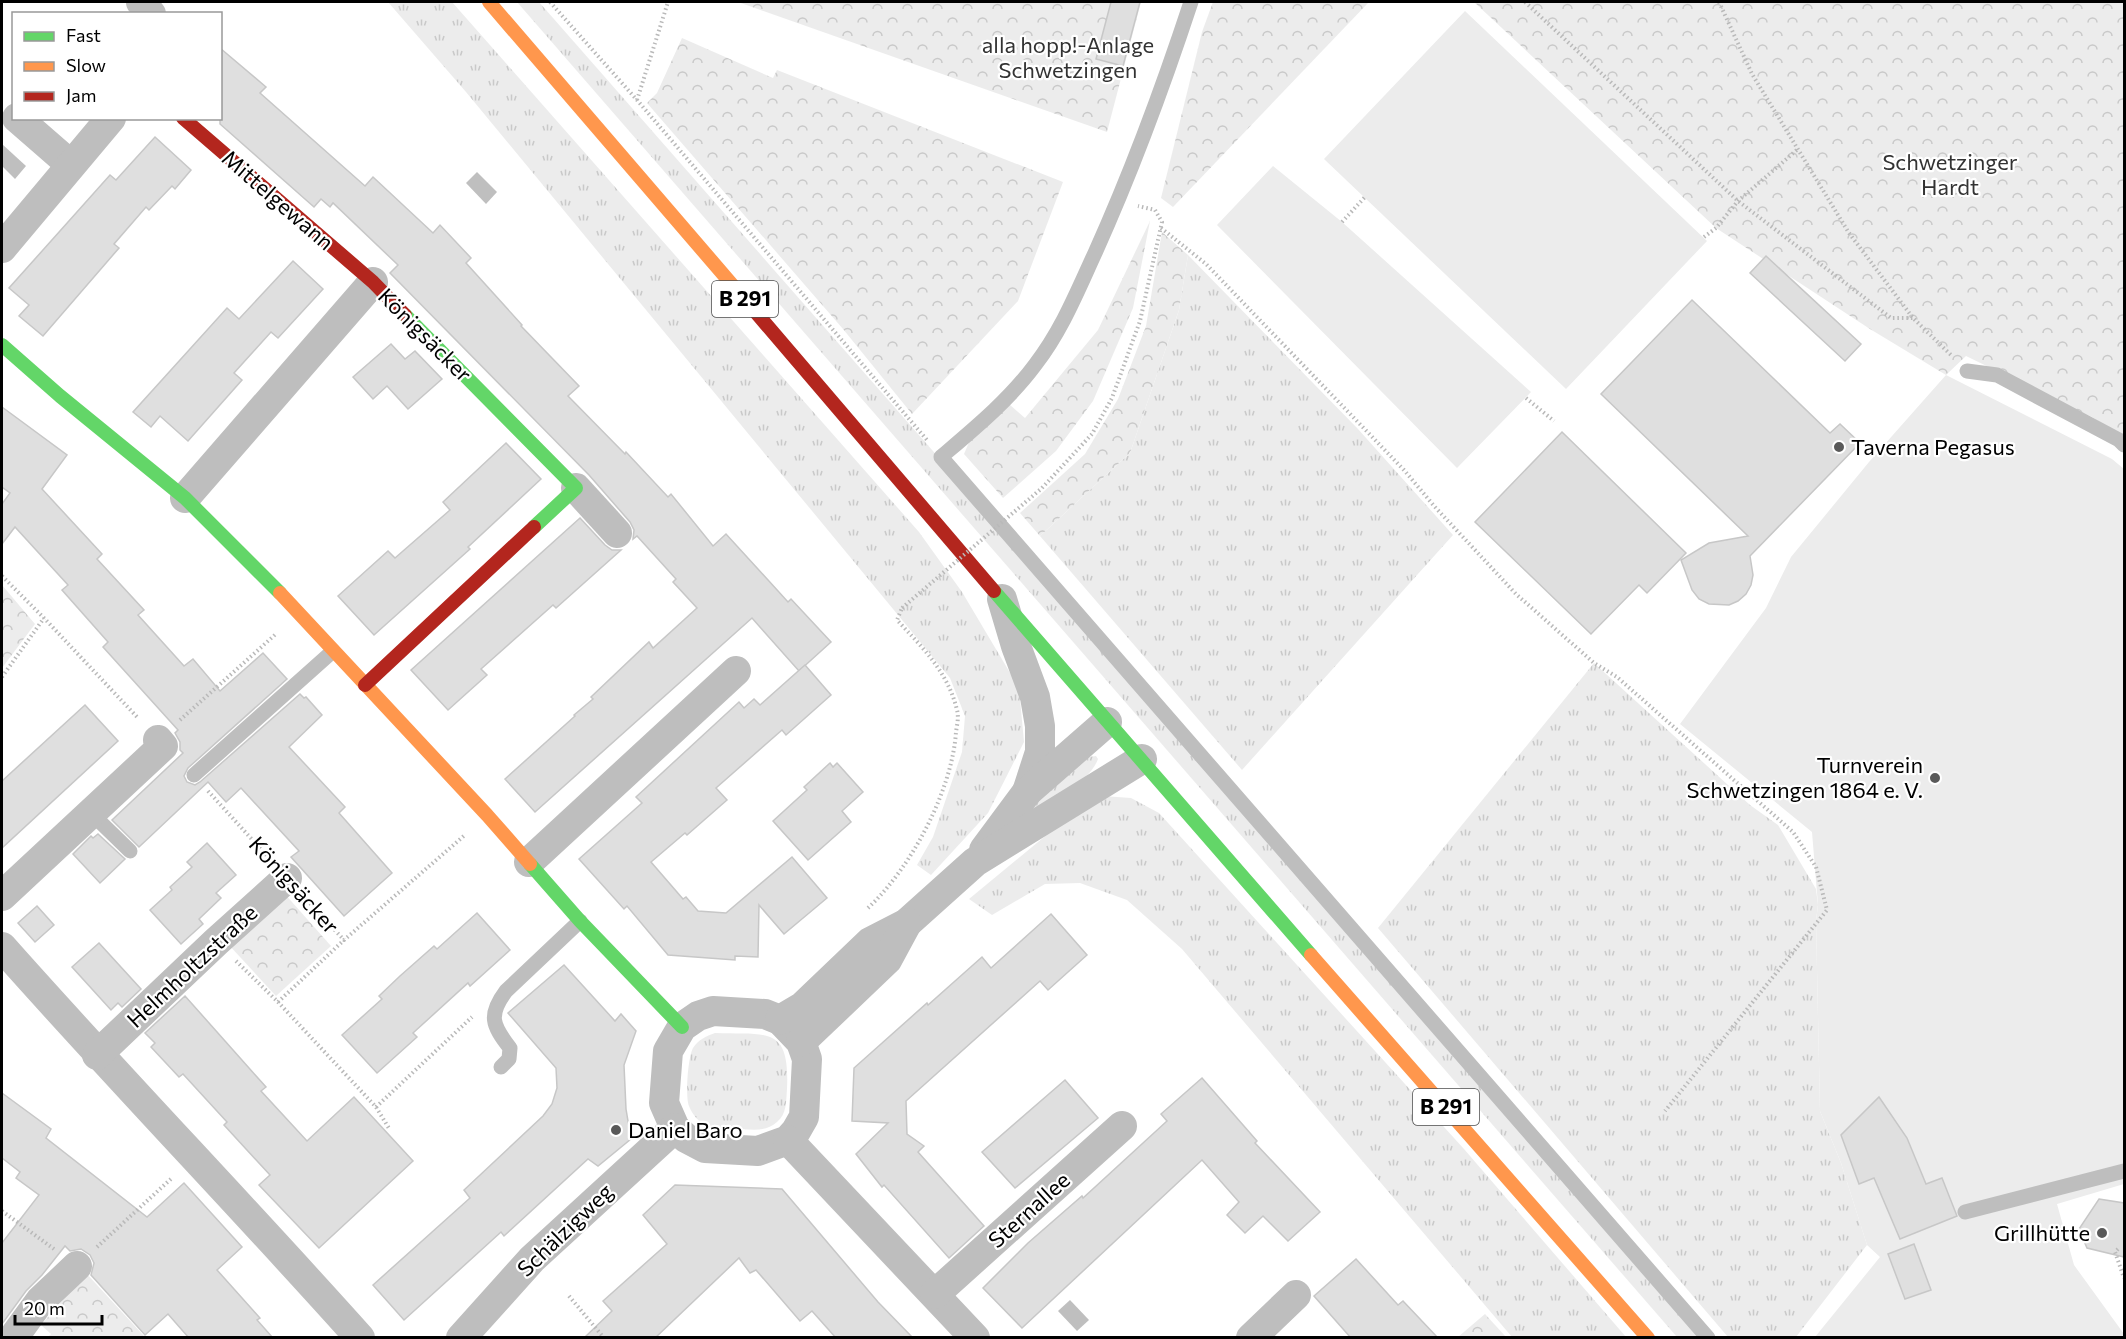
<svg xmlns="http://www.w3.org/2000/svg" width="2126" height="1339" viewBox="0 0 2126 1339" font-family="Commissioner,sans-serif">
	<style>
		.grass { fill: url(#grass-tufts) }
		.forest { fill: url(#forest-crowns) }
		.pitch { fill: #ececec }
		.water { fill: #bfbfbf }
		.building { fill: #dfdfdf; stroke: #c7c7c7; stroke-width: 1.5 }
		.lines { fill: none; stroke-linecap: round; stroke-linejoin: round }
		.path { stroke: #b9b9b9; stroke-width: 4; stroke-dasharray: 1.5 3; stroke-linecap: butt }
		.lane { stroke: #bebebe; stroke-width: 15 }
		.street { stroke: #bebebe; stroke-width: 30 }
		.fast { stroke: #63d668; stroke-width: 14 }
		.slow { stroke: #ff974d; stroke-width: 14 }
		.jam { stroke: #b3261e; stroke-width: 14 }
		.path-bridge { stroke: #b9b9b9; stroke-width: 4; stroke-dasharray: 1.5 3; stroke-linecap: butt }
		.poi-dot { fill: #595959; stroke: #fff; stroke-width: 2 }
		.labels { text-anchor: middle; stroke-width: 4.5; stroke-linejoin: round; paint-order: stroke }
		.shield { fill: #fff; stroke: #4c4c4c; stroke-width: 1.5 }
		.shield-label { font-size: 21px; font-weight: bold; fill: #000 }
		.park-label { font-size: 22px; fill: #333; stroke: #fff }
		.street-label { font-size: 22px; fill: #000; stroke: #fff }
		.poi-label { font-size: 22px; fill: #000; stroke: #fff; text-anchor: start }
	</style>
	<defs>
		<pattern id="grass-tufts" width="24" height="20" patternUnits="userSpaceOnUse" patternTransform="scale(1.5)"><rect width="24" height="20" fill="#ececec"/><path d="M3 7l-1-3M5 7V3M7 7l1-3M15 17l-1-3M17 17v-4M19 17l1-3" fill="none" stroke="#c9c9c9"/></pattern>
		<pattern id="forest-crowns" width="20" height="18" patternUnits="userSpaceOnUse" patternTransform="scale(1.5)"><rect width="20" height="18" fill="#ececec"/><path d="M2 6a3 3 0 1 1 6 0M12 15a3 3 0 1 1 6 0" fill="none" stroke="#c9c9c9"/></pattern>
	</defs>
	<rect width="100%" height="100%" fill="#fff"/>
	<g class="grass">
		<path d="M388,2H452L919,532L962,592L1019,688L1024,742L988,813L931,875L917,865L933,837L962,752L965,716L950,678L466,92Z"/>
		<path d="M517,2H539L990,516L1702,1337H1677Z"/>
		<path d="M1188,255L1358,429L1453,535L1242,770L1040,536L1130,453L1179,310Z"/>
		<path d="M1594,663L1750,805L1778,825L1816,889L1818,905L1816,921L1820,1111L1841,1163L1867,1245L1796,1337H1728L1378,928Z"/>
		<path d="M1096,756L1098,759C1089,784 1048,802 1026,816L1041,798L1088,757Z"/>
		<path d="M1103,796L1131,798L1159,813L1464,1149L1626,1337H1512L1182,949L1127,900L1080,883L1045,884L992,915L969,899L1061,823Z"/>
		<path d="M715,1033C767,1035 790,1025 787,1089C786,1101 787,1114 777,1122C767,1131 755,1130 743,1129C730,1129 714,1131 703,1124C697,1120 691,1112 689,1106C685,1096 688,1057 693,1048C698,1040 706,1036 715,1033Z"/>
	</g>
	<g class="forest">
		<path d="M738,2H1141L1107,132Z"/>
		<path d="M1213,2H1369L1173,207L1161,198L1202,32Z"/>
		<path d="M1474,2H2124V437L2092,417L1966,356L1946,375L1870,329L1716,228Z"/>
		<path d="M682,38L773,78L777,70L1063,182L1018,301L912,414L843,329L647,103L657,93Z"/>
		<path d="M1150,221L1133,308L1093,401L1056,451L1003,498L964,454L970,440L1009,404L1025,418L1098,330Z"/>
		<path d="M1162,232L1188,255L1179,310L1130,453L1040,536L1020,513L1085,454L1118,399L1146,326Z"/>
		<path d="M2,585L35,624L2,668Z"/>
		<path d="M284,893L331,946L276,996L228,944Z"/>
		<path d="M86,1273L144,1336L142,1338L48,1337L51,1334L41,1325Z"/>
		<path d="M1485,1314L1506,1337H1458Z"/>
	</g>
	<g class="pitch">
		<path d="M1465,11L1707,241L1566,389L1324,159Z"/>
		<path d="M1273,166L1342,222L1531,392L1457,468L1217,225Z"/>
		<path d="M1946,375L2112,459L2124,469V1184L2057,1204L2074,1265L2124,1334V1337H1815L1880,1257L1867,1245L1841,1163L1820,1111L1816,921L1818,905L1812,832L1680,724L1766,608L1791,557L1869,462Z"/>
	</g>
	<g class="water">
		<path d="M2,144L26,166L15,179L2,166Z"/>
		<path d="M477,172L497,192L486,204L466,183Z"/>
		<path d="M1070,1300L1089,1320L1077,1331L1058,1311Z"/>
	</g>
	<g class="building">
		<path d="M1111,2H1140L1123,66L1096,59Z"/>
		<path d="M220,48L266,87L260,93L365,186L373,177L433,233L440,225L471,258L466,263L522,325L521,326L579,386L568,396L625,454L626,452L668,497L671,494L713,546L726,534L788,602L791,599L831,642L799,671L752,618L535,812L505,779L575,716L574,715L593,699L591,697L649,642L653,648L697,608L673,582L676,579L637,536L633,539L634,530L630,522L589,475L390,273L398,265L333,203L330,207L321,199L314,207L220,124Z"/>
		<path d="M155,137L191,170L175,189L172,186L149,210L146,207L114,244L119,248L43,336L19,316L29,305L9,288L110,175L116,180Z"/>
		<path d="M1766,256L1861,344L1845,361L1750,273Z"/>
		<path d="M293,261L323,289L278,338L271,332L234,373L242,380L188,441L160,416L151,427L133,412L227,308L239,319Z"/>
		<path d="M1692,300L1830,433L1840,424L1860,443L1750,556L1753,575L1751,585L1746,594L1738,601L1729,605L1709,604L1699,599L1692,590L1681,560L1709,543L1748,536L1601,394Z"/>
		<path d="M391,344L405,359L415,351L442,379L408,409L387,386L373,399L353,377Z"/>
		<path d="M2,407L67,455L42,489L102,554L97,559L144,610L138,615L184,666L193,659L220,691L263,653L287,679L188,768L184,776L187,782L195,785L200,782L300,694L304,698L306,697L322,715L289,747L345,807L339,813L392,873L344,916L291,857L299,851L241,788L226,802L208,782L139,847L112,820L183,753L180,750V742L175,733L178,730L103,647L108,642L62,590L68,585L15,527L2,544V504L10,493L2,487Z"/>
		<path d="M1562,432L1686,553L1647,593L1639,585L1591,634L1475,522Z"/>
		<path d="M506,443L541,479L468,547L470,549L374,635L338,596L388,551L395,558L450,510L443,502Z"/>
		<path d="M580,518L605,545L612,550H621L556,608L553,605L481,669L487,675L448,710L411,670Z"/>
		<path d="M805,665L831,695L786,735L782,730L716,788L727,800L687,835L685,833L651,862L683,899L686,897L698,911L726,913L792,857L827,898L784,934L759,905L758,957L735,956V960L668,955L627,906L624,909L579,859L642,803L636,797L739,702L744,708L754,699L760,705Z"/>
		<path d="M85,705L118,741L2,848V781Z"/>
		<path d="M830,763L833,767L837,763L863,792L842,811L851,822L808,860L773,821L807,790L804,787Z"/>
		<path d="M98,834L125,859L100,883L73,854L91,836L93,838Z"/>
		<path d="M207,843L236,875L216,893L221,898L199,919L203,924L181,944L150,910L172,890L170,887L192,867L187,862Z"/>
		<path d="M37,906L54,925L35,942L18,923Z"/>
		<path d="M477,913L510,950L470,986L468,983L413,1033L417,1037L377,1073L342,1035L382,999L379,996L400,976L434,946L437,949Z"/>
		<path d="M1051,914L1087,955L1048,990L1040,981L906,1101L907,1134L924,1146L918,1152L984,1226L949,1258L884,1185L882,1187L856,1154L888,1123L852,1121L854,1068L927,1003L928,1005L982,957L991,968Z"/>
		<path d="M99,943L141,989L122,1007L118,1003L111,1010L72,967Z"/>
		<path d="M564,965L615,1021L621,1014L636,1031L624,1065L626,1109L631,1139L598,1166L588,1159L504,1236L501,1232L404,1320L373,1285L470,1198L464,1190L543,1116L552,1104L557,1088L556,1068L508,1013Z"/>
		<path d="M185,996L266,1087L261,1091L307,1141L354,1097L413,1161L319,1248L259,1185L270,1175L224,1125L227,1122L183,1074L179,1077L151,1047L155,1043L145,1033Z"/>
		<path d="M1202,1078L1257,1141L1255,1143L1320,1212L1288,1241L1263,1216L1245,1233L1227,1215L1239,1202L1202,1160L1022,1328L983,1288L1028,1243L1082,1196L1083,1198L1167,1121L1161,1114Z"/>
		<path d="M1065,1080L1098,1118L1015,1188L982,1152Z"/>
		<path d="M2,1093L51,1129L46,1138L147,1217L184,1183L242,1247L217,1270L260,1318L257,1320L273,1338H189L168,1314L145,1335L91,1275L94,1263L90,1255L81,1249L70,1251L65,1246L42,1275L26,1291L2,1324V1243L39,1195L16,1178L20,1172L2,1158Z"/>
		<path d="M1879,1097L1907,1138L1926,1184L1942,1178L1957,1216L1900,1239L1874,1178L1859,1184L1841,1135Z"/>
		<path d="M675,1185L782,1189L878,1302L913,1338H836L812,1311L800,1321L756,1270L750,1273L739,1258L655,1338H584L612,1311L603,1301L667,1244L643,1215Z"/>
		<path d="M2099,1199L2124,1203V1257L2087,1248L2079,1229Z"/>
		<path d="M1914,1244L1931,1290L1905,1299L1888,1254Z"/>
		<path d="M1356,1259L1398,1305L1403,1301L1438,1338H1351L1314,1296Z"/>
	</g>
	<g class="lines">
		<g class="path">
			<path d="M550,2L637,100L927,440"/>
			<path d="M1525,2L1738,201L1891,318H1913"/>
			<path d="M1719,2L1752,74L1849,233L1913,318L1952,356"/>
			<path d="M637,100L668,2"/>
			<path d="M1342,222L1365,197"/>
			<path d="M1161,228L1206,264L1404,470L1435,507L1516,594L1594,663L1617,677L1793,832L1816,867L1827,910L1665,1111"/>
			<path d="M1704,237L1716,228L1738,201L1798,149"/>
			<path d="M1526,398L1554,421"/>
			<path d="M1042,488L1092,434L1112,398L1140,321L1162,222L1155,210L1138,206"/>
			<path d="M2,576L44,618L138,718"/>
			<path d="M2,677L44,618"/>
			<path d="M180,720L277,633"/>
			<path d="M208,791L268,857"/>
			<path d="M307,900L344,940L465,835"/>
			<path d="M868,908C911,868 952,791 956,732C957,725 959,717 957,710C948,672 922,647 897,620L902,608"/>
			<path d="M236,961L278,1002L376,1107L390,1130"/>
			<path d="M278,1002L344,940"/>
			<path d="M376,1107L472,1017"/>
			<path d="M2,1211L54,1249"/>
			<path d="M97,1247L173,1177"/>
			<path d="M2118,1249L2115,1252L2124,1278"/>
			<path d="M569,1296L604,1338"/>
		</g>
		<g class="lane">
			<path d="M1191,2C1163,87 1132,171 1095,253C1077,292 1062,330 1035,365C1009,400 975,428 941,457L1708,1338"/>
			<path d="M1967,371L1997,375L2119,440L2124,445"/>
			<path d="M194,775L333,651"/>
			<path d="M91,813L130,851"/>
			<path d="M501,1067L509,1059L510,1048C492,1025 488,1015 506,991L580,921"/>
			<path d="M1965,1212L2124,1171"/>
		</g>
		<g class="street">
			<path d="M141,2L151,14"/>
			<path d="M17,118L71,165"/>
			<path d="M2,248L111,118"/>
			<path d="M576,488L617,533"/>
			<path d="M185,498L373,282"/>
			<path d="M1002,599L1016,646L1035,697L1040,726V752L1027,792"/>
			<path d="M984,850L1027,792L1107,722"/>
			<path d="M529,862L736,671"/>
			<path d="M2,896L163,746L158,740"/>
			<path d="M2,947C119,1079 242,1206 360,1338"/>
			<path d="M713,1011L765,1014L780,1020L801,1042L807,1059L804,1117L796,1131L788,1140L758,1151L705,1148L686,1138L675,1128L664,1103L668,1051L682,1027L698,1016Z"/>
			<path d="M780,1020L802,1007L870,942L907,923L975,862L1142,759"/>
			<path d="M801,1042L887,960L907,923"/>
			<path d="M97,1055L216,942L287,878"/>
			<path d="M788,1140L975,1338"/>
			<path d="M935,1294L1122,1126"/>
			<path d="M13,1338L40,1301L77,1266"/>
			<path d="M461,1338L532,1259L675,1128"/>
			<path d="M1251,1338L1296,1295"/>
		</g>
		<g class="fast">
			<path d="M405,315L576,488L534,527"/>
			<path d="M2,345L60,396L185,498L280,593"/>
			<path d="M994,591L1311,955"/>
			<path d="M530,864L580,921L682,1027"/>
		</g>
		<g class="slow">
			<path d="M489,2L753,309"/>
			<path d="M280,593L487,815L530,864"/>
			<path d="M1311,955L1648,1338"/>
		</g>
		<g class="jam">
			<path d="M183,118L373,282L405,315"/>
			<path d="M753,309L994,591"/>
			<path d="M365,685L534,527"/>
		</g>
		<path class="path-bridge" d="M902,608L1042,488"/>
	</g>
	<g class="poi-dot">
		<circle cx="1839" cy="447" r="6"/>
		<circle cx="1935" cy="778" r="6"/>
		<circle cx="616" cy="1130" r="6"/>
		<circle cx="2102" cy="1233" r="6"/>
	</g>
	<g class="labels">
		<g class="shield">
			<rect x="712" y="281" width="66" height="36" rx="4.5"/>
			<rect x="1413" y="1089" width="66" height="36" rx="4.5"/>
		</g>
		<g class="shield-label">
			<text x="745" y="306">B 291</text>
			<text x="1446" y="1114">B 291</text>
		</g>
		<g class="park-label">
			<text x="1068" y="53">alla hopp!-Anlage<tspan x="1068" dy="25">Schwetzingen</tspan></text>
			<text x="1950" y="170">Schwetzinger<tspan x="1950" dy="25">Hardt</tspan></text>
		</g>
		<g class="street-label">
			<text transform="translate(278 200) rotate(41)" y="8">Mittelgewann</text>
			<text transform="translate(425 335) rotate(45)" y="8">Königsäcker</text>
			<text transform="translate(294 885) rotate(48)" y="8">Königsäcker</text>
			<text transform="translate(192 966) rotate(-43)" y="8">Helmholtzstraße</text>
			<text transform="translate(1029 1210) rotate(-42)" y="8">Sternallee</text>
			<text transform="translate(565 1230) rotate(-44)" y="8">Schälzigweg</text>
		</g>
		<g class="poi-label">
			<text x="1851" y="455">Taverna Pegasus</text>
			<text x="1923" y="773" text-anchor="end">Turnverein<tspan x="1923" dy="25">Schwetzingen 1864 e. V.</tspan></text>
			<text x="628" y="1138">Daniel Baro</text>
			<text x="2090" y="1241" text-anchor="end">Grillhütte</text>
		</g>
	</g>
	<rect width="2126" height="1339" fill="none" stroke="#000000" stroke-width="6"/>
	<rect x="12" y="12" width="210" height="108" fill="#ffffff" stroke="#999999" stroke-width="1.5"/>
	<rect x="24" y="32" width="30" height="9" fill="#63d668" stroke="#999999" stroke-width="1.5"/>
	<text x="66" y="42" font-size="18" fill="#000000">Fast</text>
	<rect x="24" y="62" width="30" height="9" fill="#ff974d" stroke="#999999" stroke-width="1.5"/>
	<text x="66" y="72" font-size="18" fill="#000000">Slow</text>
	<rect x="24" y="92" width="30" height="9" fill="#b3261e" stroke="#999999" stroke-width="1.5"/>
	<text x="66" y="102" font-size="18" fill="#000000">Jam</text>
	<path d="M15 1315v9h87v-9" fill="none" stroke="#000000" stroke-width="3"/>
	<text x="24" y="1315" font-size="18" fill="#000000" stroke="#ffffff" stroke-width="4.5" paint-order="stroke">20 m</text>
</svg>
